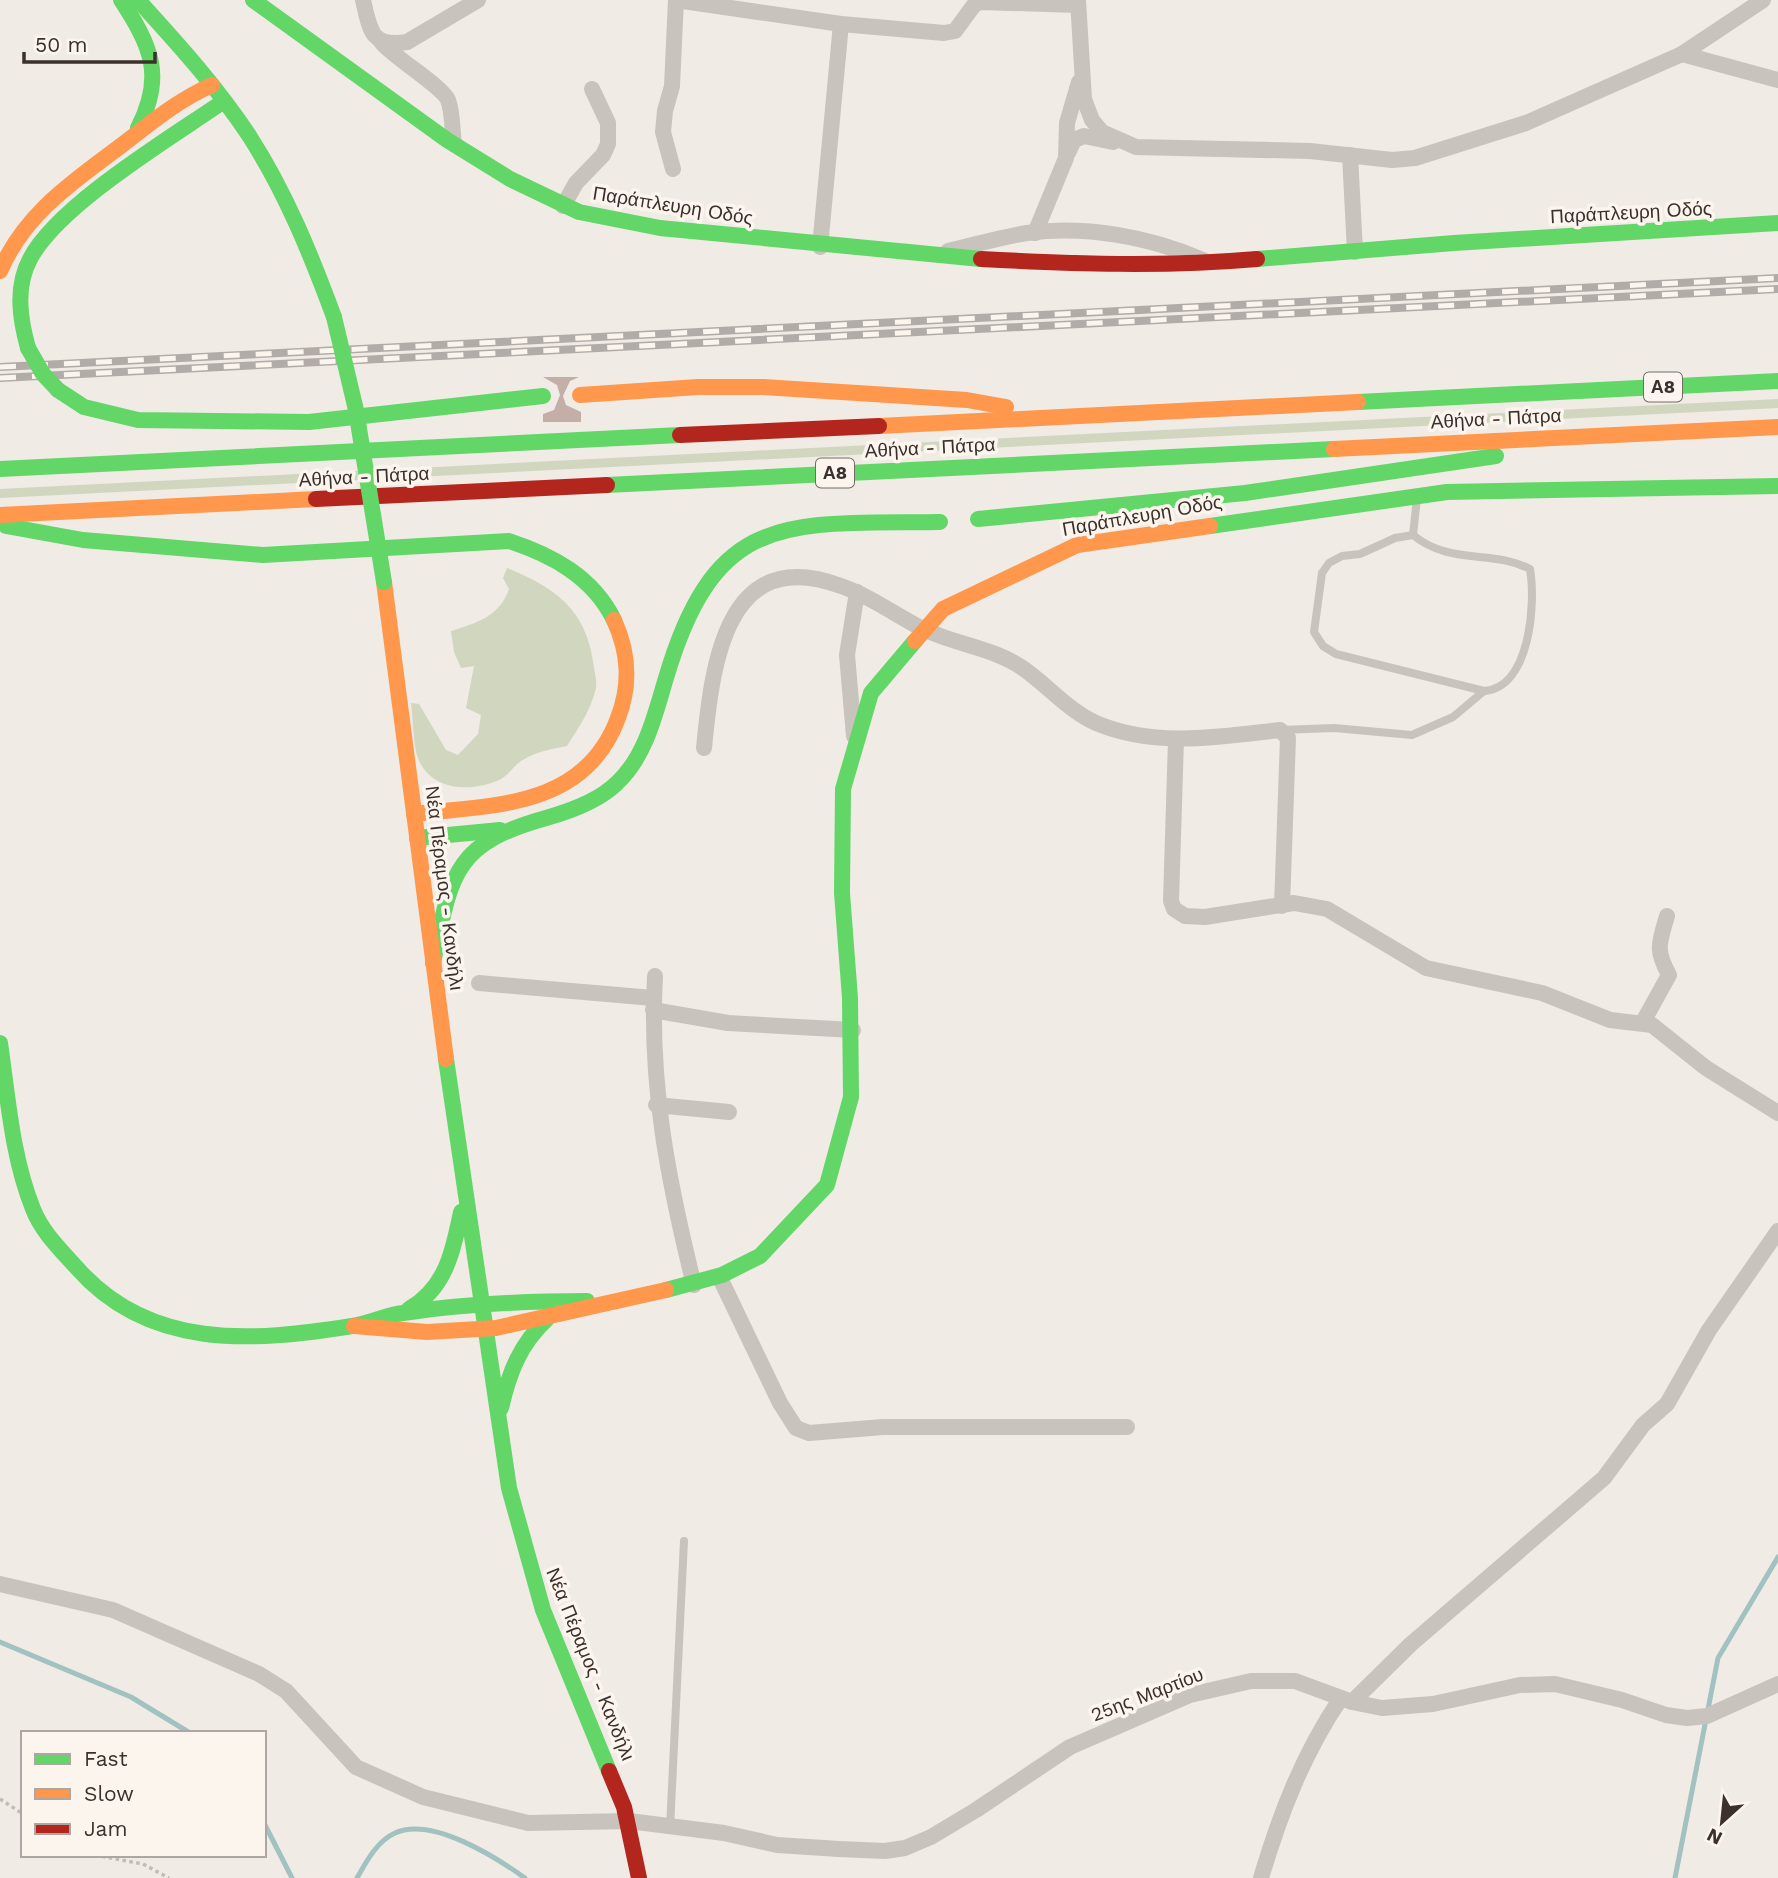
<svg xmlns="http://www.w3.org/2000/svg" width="1778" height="1878" viewBox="0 0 1778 1878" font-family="'Work Sans',sans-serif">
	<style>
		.green { fill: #d1d6bf }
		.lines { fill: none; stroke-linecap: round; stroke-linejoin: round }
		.stream { stroke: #a1c2c1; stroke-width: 5 }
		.building { fill: #c3afa7 }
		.path { stroke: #c2bbb6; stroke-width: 3.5; stroke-dasharray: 3.5 3.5; stroke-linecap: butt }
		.lane { stroke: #c9c3be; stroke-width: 8 }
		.street { stroke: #c9c3be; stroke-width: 16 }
		.fast { stroke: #63d668; stroke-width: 16 }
		.slow { stroke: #ff974d; stroke-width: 16 }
		.jam { stroke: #b3261e; stroke-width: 16 }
		.rail-casing { stroke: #b1aca8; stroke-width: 8 }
		.rail { stroke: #fbf5ee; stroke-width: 5; stroke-dasharray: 16; stroke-linecap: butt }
		.fast-bridge { stroke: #63d668; stroke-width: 16 }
		.labels { text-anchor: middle; stroke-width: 7; stroke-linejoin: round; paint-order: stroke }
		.shield { fill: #fbf5ee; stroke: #756b66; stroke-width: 2 }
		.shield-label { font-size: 18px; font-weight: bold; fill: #3b302b }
		.street-label { font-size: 19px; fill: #3b302b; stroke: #fbf5ee }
	</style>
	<rect width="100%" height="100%" fill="#f0ebe5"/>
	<g class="green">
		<path d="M1778,399V408L0,498V489Z"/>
		<path d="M507,568C554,587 585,608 593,661C594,669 597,680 596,688C591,710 579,727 567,746C551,749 535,752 521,761C514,766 508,775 501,779C470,794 426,791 416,752C413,736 413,719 411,703L419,704L446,750L458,755L478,734L481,715L466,708L474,666L461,668L454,652L451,631C477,623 500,616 509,589L503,578Z"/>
	</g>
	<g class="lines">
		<g class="stream">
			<path d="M0,1642L131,1697L190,1733"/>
			<path d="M264,1823L292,1878"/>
			<path d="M357,1878C366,1862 377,1841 395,1833C432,1816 497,1858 525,1878"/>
			<path d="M1675,1878L1718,1658L1778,1557"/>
		</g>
	</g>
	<path class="building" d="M543,377H579L570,381L563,396L566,405L581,412V422H543V414L554,410L560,395L557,385Z"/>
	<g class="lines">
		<g class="path">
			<path d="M0,1799L23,1814"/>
			<path d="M95,1855L143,1864L169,1878"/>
		</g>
		<g class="lane">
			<path d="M1413,535L1395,538L1360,554L1342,556L1329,563L1322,573L1314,632L1323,646L1336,654L1484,691C1530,688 1536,604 1530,569C1492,549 1451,566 1413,535L1417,498"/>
			<path d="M1280,730L1334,728L1412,735L1453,717L1484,691"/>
			<path d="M670,1828L684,1541"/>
		</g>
		<g class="street">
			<path d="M363,0C370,30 371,48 407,42L478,0"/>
			<path d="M676,0L841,24L944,33L955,31L974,5L981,2L1078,5"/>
			<path d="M1078,0L1084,99L1092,120L1102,132L1136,147L1310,151L1392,160L1415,158L1526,123L1682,54L1763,0"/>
			<path d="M382,43C396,59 443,87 448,100C453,113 452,130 454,144"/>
			<path d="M1682,54L1778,80"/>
			<path d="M1068,153L1074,140L1084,136L1113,142"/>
			<path d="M1350,155L1355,252"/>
			<path d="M673,169L663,132L665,111L672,86L676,0"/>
			<path d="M563,206L576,183L603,155L608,144V123L592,89"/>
			<path d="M1035,233L1066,158L1067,123L1079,82"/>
			<path d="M820,247L841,24"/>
			<path d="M948,251C974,245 1001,237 1027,233C1086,225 1150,237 1203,260"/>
			<path d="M854,736L847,655L857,592"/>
			<path d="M1176,740L1171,901L1174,909L1185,916L1205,917L1294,903L1327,909L1426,968L1542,993L1610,1020L1652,1025L1706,1068L1778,1113"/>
			<path d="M704,748C712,666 725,543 841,586C870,596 894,614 921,628C953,644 995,648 1024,669C1048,686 1069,711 1096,723C1155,748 1219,737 1280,730L1288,738L1282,906"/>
			<path d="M655,976C649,1084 668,1180 694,1285"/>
			<path d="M479,983L653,998"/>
			<path d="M653,1010L728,1023L853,1030"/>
			<path d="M1643,1022L1669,975C1655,949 1659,944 1667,916"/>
			<path d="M656,1105L729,1112"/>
			<path d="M719,1276L780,1403L796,1428L809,1433L883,1427H1127"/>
			<path d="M0,1584L113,1610L259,1674L286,1691L356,1767L423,1797L528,1823L629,1821L724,1833L777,1845L839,1849L885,1851L905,1848L931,1837L976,1810L1070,1747L1190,1695L1251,1681H1295L1352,1702L1382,1708L1433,1704L1520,1685L1555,1684L1622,1700L1666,1715L1687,1718L1707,1716L1778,1684"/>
			<path d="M1352,1702L1411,1644L1604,1478L1643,1425L1667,1404L1709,1330L1778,1231"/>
			<path d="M1261,1878C1280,1814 1303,1754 1341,1698"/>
		</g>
		<g class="fast">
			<path d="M121,0C151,46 165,76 138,128"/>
			<path d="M138,0C178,44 218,88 250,137C286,193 311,255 334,317"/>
			<path d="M253,0L447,140L510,179L579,212L660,228L981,259"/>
			<path d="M1257,259L1454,243L1778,223"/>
			<path d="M28,348C20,319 15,287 30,259C58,205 172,137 224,101"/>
			<path d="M58,390L84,407L138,420L309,422L543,396"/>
			<path d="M1358,402L1778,381"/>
			<path d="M0,469L680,435"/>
			<path d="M607,485L1334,449"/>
			<path d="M978,519L1245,493L1496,456"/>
			<path d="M6,526L83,540L263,555L509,541C552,555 593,577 614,620"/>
			<path d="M1210,526L1447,492L1778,486"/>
			<path d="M417,838L500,830"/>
			<path d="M433,963C451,874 453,844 546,818C571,811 599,801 617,783C646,756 655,714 666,678C716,509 787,524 940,522"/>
			<path d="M0,1043C8,1098 12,1157 33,1209C42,1232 60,1249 77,1268C149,1350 252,1342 352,1326C369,1324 385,1315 403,1313C464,1304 525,1301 587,1301"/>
			<path d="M446,1059L509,1488L543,1610L609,1771"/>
			<path d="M666,1290L722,1275L760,1256L827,1185L851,1097L850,998L842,893L843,789L871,693L915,641"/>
			<path d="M409,1309C446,1288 453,1251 461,1212"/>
			<path d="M501,1408C509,1373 520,1344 547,1319"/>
		</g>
		<g class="slow">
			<path d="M0,271C25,213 74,181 122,145C151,123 178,100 212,85"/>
			<path d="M580,395L698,387H763L967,400L1006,407"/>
			<path d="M879,426L1358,402"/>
			<path d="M1334,449L1778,427"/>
			<path d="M0,515L316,499"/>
			<path d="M384,582L446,1059"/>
			<path d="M915,641L943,609L1077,545L1210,526"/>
			<path d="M414,814C494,805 585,808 618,718C631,684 629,653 614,620"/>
			<path d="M354,1326L427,1332L496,1328L666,1290"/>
		</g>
		<g class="jam">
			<path d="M981,259C1073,264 1165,267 1257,259"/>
			<path d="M680,435L879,426"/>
			<path d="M316,499L607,485"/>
			<path d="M609,1771L624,1807L639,1878"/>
		</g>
		<g class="rail-casing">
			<g id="rail">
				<path d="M0,367L1778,278"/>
				<path d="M0,378L1778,289"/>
			</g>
		</g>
		<use href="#rail" class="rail"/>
		<g class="fast-bridge">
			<path d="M334,317L356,410L384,582"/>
			<path d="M28,348L43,374L58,390"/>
		</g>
	</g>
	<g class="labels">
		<g class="shield">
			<rect x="1644" y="372.5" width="38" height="29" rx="5"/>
			<rect x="816" y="458.5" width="38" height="29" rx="5"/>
		</g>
		<g class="shield-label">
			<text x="1663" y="393">Α8</text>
			<text x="835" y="479">Α8</text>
		</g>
		<g class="street-label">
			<text transform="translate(673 205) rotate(9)" y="7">Παράπλευρη Οδός</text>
			<text transform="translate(1631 212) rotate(-3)" y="7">Παράπλευρη Οδός</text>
			<text transform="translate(1496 418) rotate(-3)" y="7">Αθήνα - Πάτρα</text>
			<text transform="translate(930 447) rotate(-3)" y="7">Αθήνα - Πάτρα</text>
			<text transform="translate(364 476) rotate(-3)" y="7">Αθήνα - Πάτρα</text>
			<text transform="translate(1142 515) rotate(-10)" y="7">Παράπλευρη Οδός</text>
			<text transform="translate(445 888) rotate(83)" y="7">Νέα Πέραμος - Κανδήλι</text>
			<text transform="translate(591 1664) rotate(68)" y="7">Νέα Πέραμος - Κανδήλι</text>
			<text transform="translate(1147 1694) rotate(-21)" y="7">25ης Μαρτίου</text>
		</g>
	</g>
	<rect x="21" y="1731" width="245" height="126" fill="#fbf5ee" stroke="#aea6a0" stroke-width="2"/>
	<rect x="35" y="1754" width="35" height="10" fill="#63d668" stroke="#aea6a0" stroke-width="2"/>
	<text x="84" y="1766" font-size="21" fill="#3b302b">Fast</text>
	<rect x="35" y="1789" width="35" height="10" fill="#ff974d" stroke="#aea6a0" stroke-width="2"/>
	<text x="84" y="1801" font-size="21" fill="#3b302b">Slow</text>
	<rect x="35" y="1824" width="35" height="10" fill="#b3261e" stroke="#aea6a0" stroke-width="2"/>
	<text x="84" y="1836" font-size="21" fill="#3b302b">Jam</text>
	<g transform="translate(1722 1822) rotate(207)" stroke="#fbf5ee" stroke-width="5" paint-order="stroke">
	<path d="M0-5L12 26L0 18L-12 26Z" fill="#3b302b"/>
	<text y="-10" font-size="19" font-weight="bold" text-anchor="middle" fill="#3b302b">N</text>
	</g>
	<path d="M24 52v10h131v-10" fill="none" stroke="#3b302b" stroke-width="3.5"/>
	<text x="35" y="52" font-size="21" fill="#3b302b" stroke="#fbf5ee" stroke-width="5" paint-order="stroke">50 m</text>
</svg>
